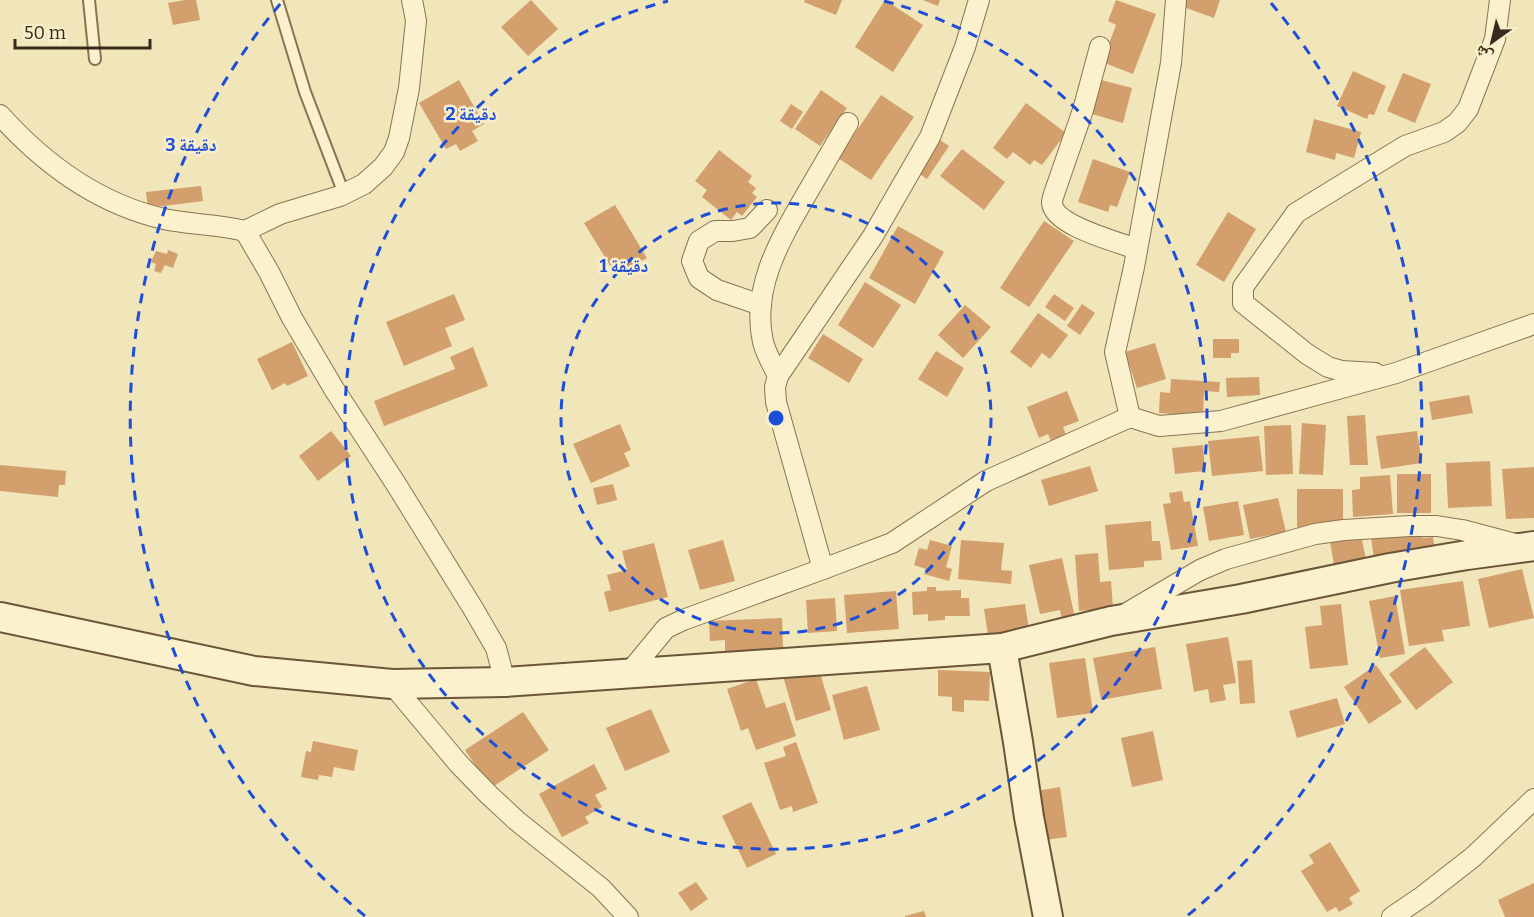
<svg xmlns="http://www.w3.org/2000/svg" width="1534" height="917" viewBox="0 0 1534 917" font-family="Bitter,'Noto Naskh Arabic',serif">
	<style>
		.building { fill: #d29f6d }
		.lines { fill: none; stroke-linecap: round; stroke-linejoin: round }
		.lane-casing { stroke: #887453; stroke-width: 14 }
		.street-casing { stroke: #887453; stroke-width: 22 }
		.secondary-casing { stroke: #6a5537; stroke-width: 32 }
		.lane { stroke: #fbf1cd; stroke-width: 10 }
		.street { stroke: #fbf1cd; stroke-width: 20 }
		.secondary { stroke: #fbf1cd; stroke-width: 28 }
		.ring { fill: none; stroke: #1d4ed8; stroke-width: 3; stroke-dasharray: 10 8 }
		.centre { fill: #1d4ed8; stroke: #f8eeca; stroke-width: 3 }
		.ring-label { font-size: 18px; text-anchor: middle; font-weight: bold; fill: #1d4ed8; stroke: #f8eeca; stroke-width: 5; stroke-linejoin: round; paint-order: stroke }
	</style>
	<rect width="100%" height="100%" fill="#f1e5ba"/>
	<g class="building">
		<path d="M185,0H196L200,20L173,25L168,3Z"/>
		<path d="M531,0L558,29L528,56L501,27Z"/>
		<path d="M805,0H842L836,15L804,2Z"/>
		<path d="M885,0L923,25L893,72L855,47Z"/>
		<path d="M923,0H940L938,6Z"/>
		<path d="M1116,0L1156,14L1133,74L1102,62L1116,25L1108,21Z"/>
		<path d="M1179,0H1220L1214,18L1178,5Z"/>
		<path d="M1353,71L1386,86L1374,115L1369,114L1367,119L1337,106Z"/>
		<path d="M1403,73L1431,84L1415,123L1387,111Z"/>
		<path d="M459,80L484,124L472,131L478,141L460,151L456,144L446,149L419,103Z"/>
		<path d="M1101,80L1132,88L1123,123L1092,114Z"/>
		<path d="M821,90L847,108L820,146L795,129Z"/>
		<path d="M881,95L914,117L871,180L838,158Z"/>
		<path d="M1026,103L1066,133L1042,165L1034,160L1030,165L1013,152L1007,159L993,148Z"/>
		<path d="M791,104L803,112L792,129L780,121Z"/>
		<path d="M1314,119L1361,132L1354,158L1336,153L1335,160L1306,152Z"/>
		<path d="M937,138L949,146L927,179L915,171Z"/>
		<path d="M962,149L1005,182L984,210L940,176Z"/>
		<path d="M719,150L752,176L748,182L756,188L752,193L757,197L742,216L737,212L731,220L702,197L707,190L695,181Z"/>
		<path d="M1093,159L1130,172L1117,207L1110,205L1108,212L1078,202Z"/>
		<path d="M201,186L203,201L148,208L146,192Z"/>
		<path d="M615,205L647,258L621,273L616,264L611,267L584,223Z"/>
		<path d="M1228,212L1256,229L1224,282L1196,265Z"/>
		<path d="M1044,221L1074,241L1029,307L1000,288Z"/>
		<path d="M898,226L944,252L915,304L869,278Z"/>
		<path d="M168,250L178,254L173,268L165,265L161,273L154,271L156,264L151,262L156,251L167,254Z"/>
		<path d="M865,282L901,305L873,348L838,325Z"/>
		<path d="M454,294L465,320L445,328L452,346L404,366L386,322Z"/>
		<path d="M1054,294L1074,308L1065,321L1045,307Z"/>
		<path d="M1082,304L1095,313L1080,335L1067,326Z"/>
		<path d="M965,305L991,327L963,358L938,335Z"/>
		<path d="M1038,313L1068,335L1050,359L1042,353L1031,368L1010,352Z"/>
		<path d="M823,334L863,359L849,383L808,358Z"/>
		<path d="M1213,339H1239V353H1231V358H1213Z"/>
		<path d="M292,342L308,376L287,386L285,383L272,390L257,359Z"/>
		<path d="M1155,343L1166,379L1137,388L1125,352Z"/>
		<path d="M473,347L488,386L384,426L374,401L455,369L450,357Z"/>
		<path d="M936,351L964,368L947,397L918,379Z"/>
		<path d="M1259,377L1260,395L1227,397L1226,378Z"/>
		<path d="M1171,379L1220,382L1219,392L1204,391L1203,416L1159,413L1160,392L1170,393Z"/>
		<path d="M1067,391L1079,421L1063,427L1066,435L1051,441L1048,434L1039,438L1027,407Z"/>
		<path d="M1469,395L1473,413L1432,420L1429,402Z"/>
		<path d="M1365,415L1368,465H1350L1347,416Z"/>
		<path d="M1302,423L1326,425L1323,475L1299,474Z"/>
		<path d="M620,424L631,450L624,453L630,466L591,483L573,444Z"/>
		<path d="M1291,425L1293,474L1266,475L1264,426Z"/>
		<path d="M331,431L351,456L318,481L299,456Z"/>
		<path d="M1417,431L1422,463L1381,469L1376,436Z"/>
		<path d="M1259,436L1263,471L1212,476L1208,441Z"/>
		<path d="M1203,445L1205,471L1175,474L1172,448Z"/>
		<path d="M1490,461L1492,506L1448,508L1446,463Z"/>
		<path d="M0,465L66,471L65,485H59L58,497L0,491Z"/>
		<path d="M1090,466L1098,491L1049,506L1041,480Z"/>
		<path d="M1534,467V518L1506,519L1502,469Z"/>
		<rect x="1397" y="474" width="34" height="39"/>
		<path d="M1390,475L1393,514L1353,517L1352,490L1360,489V477Z"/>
		<path d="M613,484L617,500L597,505L593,488Z"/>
		<rect x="1297" y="489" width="46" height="38"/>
		<path d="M1182,491L1184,502L1190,501L1198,546L1171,550L1163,504L1171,503L1169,493Z"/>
		<path d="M1278,498L1286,532L1250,539L1243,505Z"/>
		<path d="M1238,501L1244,535L1209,541L1203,507Z"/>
		<path d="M1151,521L1152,541H1160L1162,560L1144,561V567L1109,570L1105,525Z"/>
		<path d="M1422,531L1423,538L1433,537L1436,555L1375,564L1371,538Z"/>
		<path d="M1361,535L1367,564L1335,570L1330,542Z"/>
		<path d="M723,540L735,581L700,590L688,550Z"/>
		<path d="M930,540L952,546L946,567L952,569L949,581L924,574L926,569L914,565L919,548L927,550Z"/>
		<path d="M961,540L1004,543L1001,570L1012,571L1011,584L958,579Z"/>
		<path d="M654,543L668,597L609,612L604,592L611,590L607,575L627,570L622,551Z"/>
		<path d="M1098,553L1100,582L1111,581L1113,608L1079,611L1075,555Z"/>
		<path d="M1062,558L1075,618L1062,621L1060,610L1040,614L1029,565Z"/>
		<path d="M1522,569L1534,618L1489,628L1478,579Z"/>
		<path d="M1463,581L1470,626L1442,630L1444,641L1409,646L1400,590Z"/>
		<path d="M927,587H936V591L961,590V598H969L970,616H945V620L928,621V614L913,615L912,592L927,591Z"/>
		<path d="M896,591L899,629L847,633L844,595Z"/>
		<path d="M1395,596L1405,654L1380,658L1369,601Z"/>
		<path d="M835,598L837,631L808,633L806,600Z"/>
		<path d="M1025,604L1029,630L988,635L984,609Z"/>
		<path d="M1341,604L1348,665L1310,669L1305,627L1322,625L1320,606Z"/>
		<path d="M782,618L783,650L725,653V640L710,641L709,621Z"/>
		<path d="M1228,637L1236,683L1223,685L1226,700L1210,703L1208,689L1194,692L1186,644Z"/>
		<path d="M1155,647L1162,689L1101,700L1093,658Z"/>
		<path d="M1425,647L1453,682L1416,710L1389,674Z"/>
		<path d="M1085,658L1093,713L1057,718L1049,663Z"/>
		<path d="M1252,660L1255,703L1240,704L1237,661Z"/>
		<path d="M1376,665L1402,702L1369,724L1344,687Z"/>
		<path d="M818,666L831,710L796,721L783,676Z"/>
		<path d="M938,670L990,672L989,701L964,700V712L952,711V697L938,696Z"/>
		<path d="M756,679L766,708L785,702L796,736L756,750L748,728L741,731L727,689Z"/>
		<path d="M867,686L880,730L844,740L832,695Z"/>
		<path d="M1337,698L1345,724L1297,738L1289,711Z"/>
		<path d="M651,709L670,752L625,771L606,728Z"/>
		<path d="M523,712L549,750L491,788L465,750Z"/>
		<path d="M1153,731L1163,780L1132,787L1121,738Z"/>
		<path d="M313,741L358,750L354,771L334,767L332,777L319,775L318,780L301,777L306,751L311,752Z"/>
		<path d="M796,742L818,803L793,812L792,806L780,810L764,763L786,756L783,747Z"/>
		<path d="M594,764L607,789L595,795L602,807L585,817L589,823L562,837L539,794Z"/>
		<path d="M1060,787L1067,837L1038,841L1031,792Z"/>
		<path d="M751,802L776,854L747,868L722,816Z"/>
		<path d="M1330,842L1360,891L1349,898L1353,904L1339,912L1336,907L1327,912L1301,871L1314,863L1309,855Z"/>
		<path d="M696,882L708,899L691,911L678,893Z"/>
		<path d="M1534,883V917H1505L1498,900Z"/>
		<path d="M924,911L926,917H905V916Z"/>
	</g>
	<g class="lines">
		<g class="lane-casing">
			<g id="lane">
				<path d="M89,0L95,59"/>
				<path d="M277,0L305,92L344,194"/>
			</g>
		</g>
		<g class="street-casing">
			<g id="street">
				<path d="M1100,47L1083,110L1054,194C1053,197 1052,200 1052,203C1054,226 1118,242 1137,249"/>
				<path d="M0,115C44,164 99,204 164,219C191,225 219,224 245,231L280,214L340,196L364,184L383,167L394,152L399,138L409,88L416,21L412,0"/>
				<path d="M245,231L269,272L292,318L334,389L396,484L474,610L496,648L505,682"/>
				<path d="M761,305L717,290L699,278L692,261L699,241L715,231H733L750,228L767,210"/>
				<path d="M1375,373L1342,371L1328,367L1307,354L1243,303V287L1296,213L1405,146L1444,132L1457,123L1468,109L1495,39L1500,0"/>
				<path d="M778,376C773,365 766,354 763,342C751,288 780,240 806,195C820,171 834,147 848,123"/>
				<path d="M1130,417L1115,352L1134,267L1171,63L1176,0"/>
				<path d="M823,569L776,402L775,387L778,376L873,236L930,137L965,47L979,0"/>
				<path d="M1127,613L1200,570L1226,559L1315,534L1344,530L1410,526H1437L1462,530L1515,544"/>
				<path d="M628,674L666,628L683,620L823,569L892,543L986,481L1130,417L1159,426L1221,421L1396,373L1534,324"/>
				<path d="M392,684L458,763L489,795L517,821L601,888L628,917"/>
				<path d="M1392,917L1423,896L1473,857L1534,799"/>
			</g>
		</g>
		<g class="secondary-casing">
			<g id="secondary">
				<path d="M0,617L254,671L392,684L505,682L1002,648L1111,621L1241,599L1390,568L1467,555L1534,546"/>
				<path d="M1002,648L1018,742L1029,817L1048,917"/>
			</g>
		</g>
		<use href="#lane" class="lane"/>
		<use href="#street" class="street"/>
		<use href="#secondary" class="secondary"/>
	</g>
	<g class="ring">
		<circle cx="776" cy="418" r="215"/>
		<path d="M884 1A431 431 0 1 1 668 1"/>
		<path d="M365 916A646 646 0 0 1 281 3M1271 3A646 646 0 0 1 1187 916"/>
	</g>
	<circle cx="776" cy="418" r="9" class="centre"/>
	<g class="ring-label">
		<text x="471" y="120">2 دقيقة</text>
		<text x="191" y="151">3 دقيقة</text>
		<text x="624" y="272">1 دقيقة</text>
	</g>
	<g transform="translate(1492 42) rotate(214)" stroke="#f8eeca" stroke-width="4.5" paint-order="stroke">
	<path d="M0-4.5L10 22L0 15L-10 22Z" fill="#362a1a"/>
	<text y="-9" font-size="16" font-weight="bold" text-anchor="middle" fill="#362a1a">ش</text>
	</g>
	<path d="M15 39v9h135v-9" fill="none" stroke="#362a1a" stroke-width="3"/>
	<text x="24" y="39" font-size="18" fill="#362a1a" stroke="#f8eeca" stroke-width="4.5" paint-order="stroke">50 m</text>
</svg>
